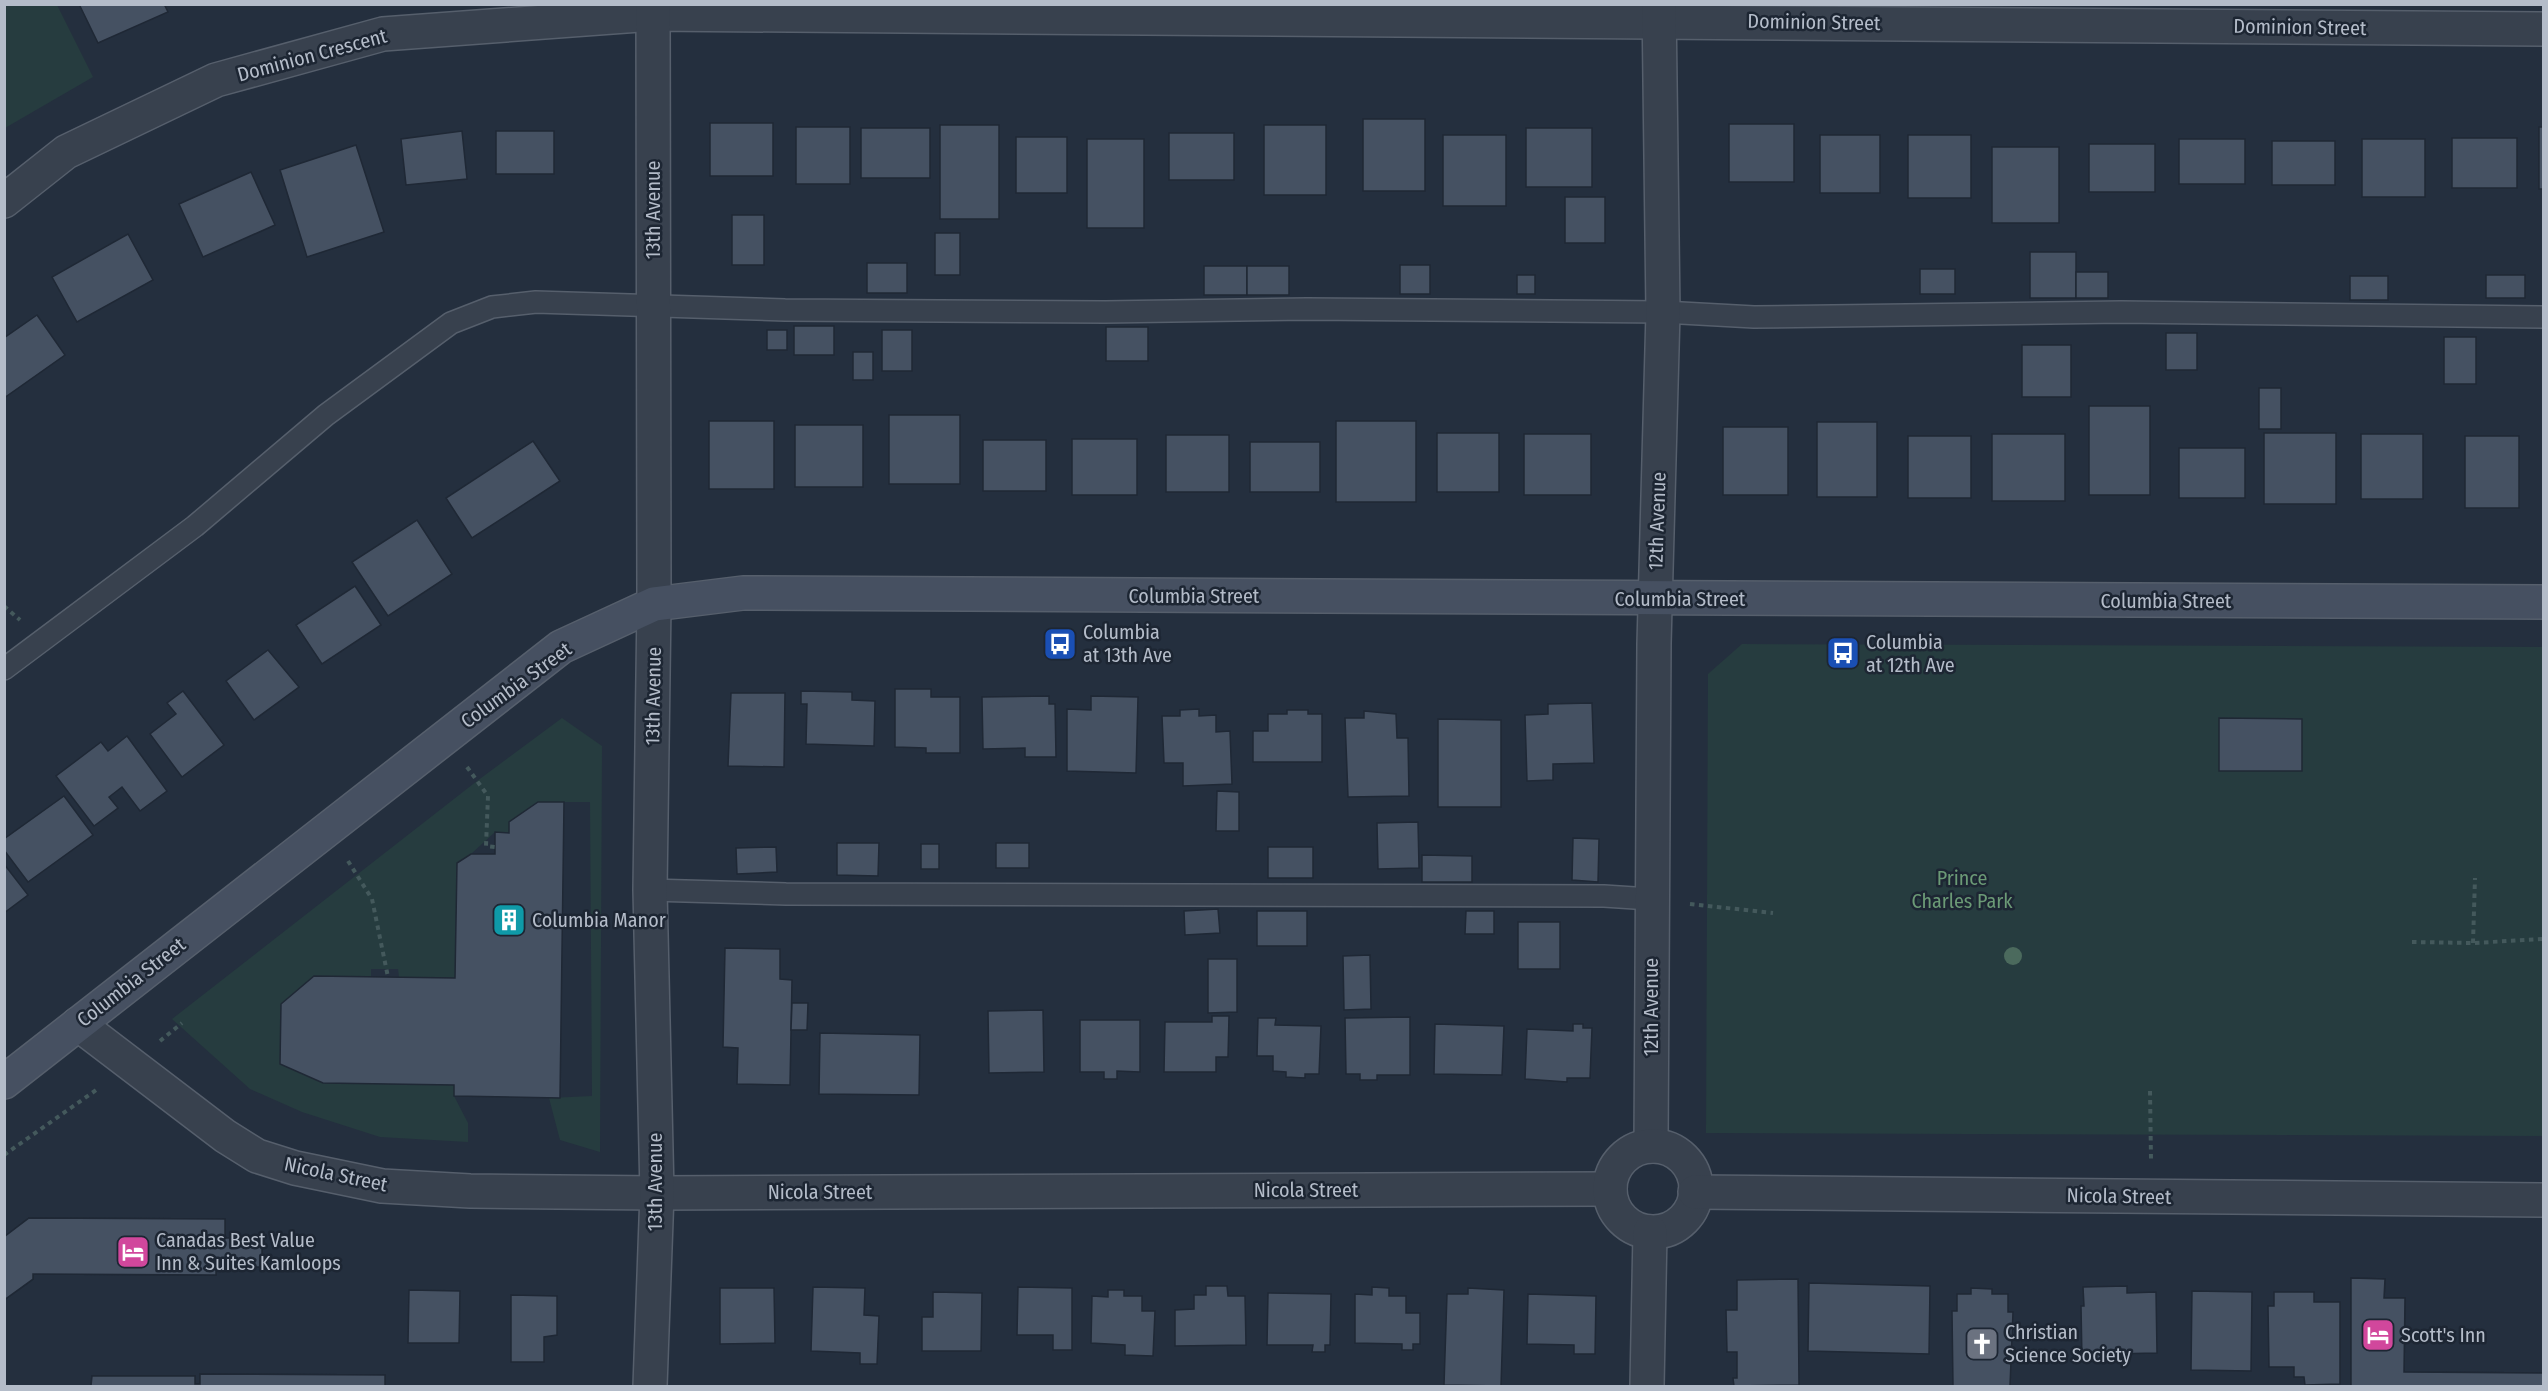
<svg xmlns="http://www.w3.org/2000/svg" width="2548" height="1391" viewBox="0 0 2548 1391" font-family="'Fira Sans Condensed',sans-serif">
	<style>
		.green { fill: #263c3f }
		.building { fill: #455162; stroke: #1f2835; stroke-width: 1.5 }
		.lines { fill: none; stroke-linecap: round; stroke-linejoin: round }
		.service-casing { stroke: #565f6c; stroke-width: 24 }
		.minor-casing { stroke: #565f6c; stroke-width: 36 }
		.secondary-casing { stroke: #565f6c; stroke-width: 36 }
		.path { stroke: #44595c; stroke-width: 4; stroke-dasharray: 4.5 4.5; stroke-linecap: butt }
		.service { stroke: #38414e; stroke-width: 21 }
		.minor { stroke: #38414e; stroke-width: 33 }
		.secondary { stroke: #465061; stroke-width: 33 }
		.tree { fill: #4b6a5d }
		.labels { text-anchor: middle; stroke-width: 5; stroke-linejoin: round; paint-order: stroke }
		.street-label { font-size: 20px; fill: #b4bcc9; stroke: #1d2633 }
		.poi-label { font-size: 20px; fill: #b4bcc9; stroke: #1d2633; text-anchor: start }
		.park-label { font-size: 20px; fill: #6b9a76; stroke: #1d2633 }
	</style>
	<rect width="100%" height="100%" fill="#242f3e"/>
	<g class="green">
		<path d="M5,4L57,5L93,77L5,128Z"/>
		<path d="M1742,644L2543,647V1136L1706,1133L1708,674Z"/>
		<path d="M562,718L602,746L600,1152L560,1140L549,1098L592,1096L590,802H538L509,822V833L495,832L471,854L457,863L455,978L399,977L398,969H371V977L314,976L281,1004L280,1064L454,1085V1096L468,1123V1142L380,1137L302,1112L250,1089L172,1019L477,781Z"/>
	</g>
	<g class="building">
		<path d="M79,4H164L168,12L98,43Z"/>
		<rect x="1363" y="119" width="62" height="72"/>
		<rect x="710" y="123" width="63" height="53"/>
		<rect x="1729" y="124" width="65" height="58"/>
		<rect x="940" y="125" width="59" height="94"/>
		<rect x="1264" y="125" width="62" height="70"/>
		<rect x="796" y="127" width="54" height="57"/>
		<rect x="2539" y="127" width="5" height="62"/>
		<rect x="861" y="128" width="69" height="50"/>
		<rect x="1526" y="128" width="66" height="59"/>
		<path d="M462,131L467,179L406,185L401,139Z"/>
		<rect x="496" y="131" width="58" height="43"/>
		<rect x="1169" y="133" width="65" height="47"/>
		<rect x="1443" y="135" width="63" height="71"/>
		<rect x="1820" y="135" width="60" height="58"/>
		<rect x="1908" y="135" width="63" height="63"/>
		<rect x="1016" y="137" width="51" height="56"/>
		<rect x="2452" y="138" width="65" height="50"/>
		<rect x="1087" y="139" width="57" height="89"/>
		<rect x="2179" y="139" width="66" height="45"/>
		<rect x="2362" y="139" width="63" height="58"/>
		<rect x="2272" y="141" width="63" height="44"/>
		<rect x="2089" y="144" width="66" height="48"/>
		<path d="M356,145L384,232L307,257L280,170Z"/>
		<rect x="1992" y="147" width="67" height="76"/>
		<path d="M251,172L275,225L203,257L179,204Z"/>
		<rect x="1565" y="197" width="40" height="46"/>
		<rect x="732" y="215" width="32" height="50"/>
		<rect x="935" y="233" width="25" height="42"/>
		<path d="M128,234L153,280L77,322L52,277Z"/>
		<rect x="2030" y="252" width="46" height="46"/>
		<rect x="867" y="263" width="40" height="30"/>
		<rect x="1400" y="265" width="30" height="29"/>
		<rect x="1204" y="266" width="43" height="29"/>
		<rect x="1247" y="266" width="42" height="29"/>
		<rect x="1920" y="269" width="35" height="25"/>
		<rect x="2076" y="272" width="32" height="26"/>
		<rect x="1517" y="275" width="18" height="19"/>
		<rect x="2486" y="275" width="39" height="23"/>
		<rect x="2350" y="276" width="38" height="24"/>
		<path d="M37,315L65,355L4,398V338Z"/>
		<rect x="794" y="326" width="40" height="29"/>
		<rect x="1106" y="327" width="42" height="34"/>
		<rect x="767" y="330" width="20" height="20"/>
		<rect x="882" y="330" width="30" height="41"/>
		<rect x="2166" y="333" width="31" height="37"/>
		<rect x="2444" y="337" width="32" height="47"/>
		<rect x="2022" y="345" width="49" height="52"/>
		<rect x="853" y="352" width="20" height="28"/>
		<rect x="2259" y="388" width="22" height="41"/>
		<rect x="2089" y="406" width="61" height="89"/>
		<rect x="889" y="415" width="71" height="69"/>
		<rect x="709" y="421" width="65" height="68"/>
		<rect x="1336" y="421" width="80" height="81"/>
		<rect x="1817" y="422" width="60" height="75"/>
		<rect x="795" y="425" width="68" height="62"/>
		<rect x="1723" y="427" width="65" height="68"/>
		<rect x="1437" y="433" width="62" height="59"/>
		<rect x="2264" y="433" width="72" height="71"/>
		<rect x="1524" y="434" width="67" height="61"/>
		<rect x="1992" y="434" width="73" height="67"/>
		<rect x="2361" y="434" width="62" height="65"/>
		<rect x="1166" y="435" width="63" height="57"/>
		<rect x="1908" y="436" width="63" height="62"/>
		<rect x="2465" y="436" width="54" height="72"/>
		<rect x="1072" y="439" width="65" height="56"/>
		<rect x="983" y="440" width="63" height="51"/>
		<path d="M533,441L560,481L472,538L446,498Z"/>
		<rect x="1250" y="442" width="70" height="50"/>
		<rect x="2179" y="448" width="66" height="50"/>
		<path d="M417,520L452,574L388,616L352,562Z"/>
		<path d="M355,586L381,625L322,664L296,625Z"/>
		<path d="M268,650L299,687L254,720L226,681Z"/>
		<path d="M895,689H931V697H960V753H926V748L895,747Z"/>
		<path d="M183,691L224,745L182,777L150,734L176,714L167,703Z"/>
		<path d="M801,691L852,692V700L875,701L874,746L806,744L807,704H801Z"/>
		<path d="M731,693H785L784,767L728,766Z"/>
		<path d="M1049,696V704H1055L1056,757H1025V748L983,749L982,697Z"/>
		<path d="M1091,696L1138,697L1136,773L1067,771V709L1091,710Z"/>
		<path d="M1592,703L1594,763L1553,764V780L1527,781L1525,715L1548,714V704Z"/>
		<path d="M1199,709V716L1216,715V732L1230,731L1232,784L1183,786V763H1164L1162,716H1180V710Z"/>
		<path d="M1287,710H1308V714H1322V762H1253V731H1268V714H1287Z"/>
		<path d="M1364,711L1396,714L1397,738H1408L1409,796L1348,797L1345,718H1364Z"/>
		<path d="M2219,718L2302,719V771H2219Z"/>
		<path d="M1438,719L1501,720V807H1438Z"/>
		<path d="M127,736L167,791L140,811L122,787L109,797L118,808L94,826L56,776L101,742L108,751Z"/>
		<path d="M1217,791L1239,792V831H1216Z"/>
		<path d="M64,796L93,835L28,882L4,850V839Z"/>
		<path d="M538,802H564L560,1098L454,1096V1085L323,1083L280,1064L281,1004L314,976L455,978L457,863L471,854H495V832L509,833V822Z"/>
		<path d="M1418,822L1419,868L1378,869L1377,823Z"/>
		<path d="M1573,838L1599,839L1598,882L1572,880Z"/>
		<path d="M837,843H879L878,876L837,875Z"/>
		<rect x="996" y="843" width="33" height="25"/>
		<rect x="921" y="844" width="18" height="25"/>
		<path d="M776,847L777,872L737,874L736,848Z"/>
		<rect x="1268" y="847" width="45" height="31"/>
		<path d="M1422,855L1472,856V882H1422Z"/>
		<path d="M4,864L28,895L4,913Z"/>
		<path d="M1218,909L1220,933L1185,935L1184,911Z"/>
		<rect x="1257" y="911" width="50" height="35"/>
		<path d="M1466,911H1494V934H1465Z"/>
		<rect x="1518" y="922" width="42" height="47"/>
		<path d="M725,948L780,949V979L792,980L790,1085L737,1084L738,1048L723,1047Z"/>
		<path d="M1370,955L1371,1009L1344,1010L1343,956Z"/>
		<path d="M1208,959H1237V1012L1208,1013Z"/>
		<path d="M792,1003H808L807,1030H791Z"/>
		<path d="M1043,1010L1044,1072L989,1073L988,1011Z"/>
		<path d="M1212,1016H1229L1228,1057H1216V1072H1164L1165,1022H1212Z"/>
		<path d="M1410,1017V1075H1377V1080H1360V1074H1346L1345,1018Z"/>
		<path d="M1258,1018H1276L1275,1025L1321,1026L1319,1074H1305V1078L1286,1077V1072L1273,1071V1056H1257Z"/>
		<path d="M1080,1020H1140V1072L1117,1071V1079H1104V1072H1080Z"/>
		<path d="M1435,1024L1504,1026L1502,1075L1434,1074Z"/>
		<path d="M1573,1024H1583V1028H1592L1590,1078H1567V1082L1525,1079L1527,1029L1573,1031Z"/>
		<path d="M820,1033L920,1035L919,1095L819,1094Z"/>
		<path d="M29,1218L225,1219V1238H262V1267H216V1275L33,1274V1279L4,1300V1237Z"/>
		<path d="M29,1218L225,1219V1238H262V1267H216V1275L33,1274V1279L4,1300V1237Z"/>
		<path d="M2351,1278L2385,1279L2384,1298H2405L2404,1372L2544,1373V1386H2351Z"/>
		<path d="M2351,1278L2385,1279L2384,1298H2405L2404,1372L2544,1373V1386H2351Z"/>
		<path d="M1798,1279L1799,1385L1734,1386L1733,1378H1737V1352H1727L1726,1310H1737V1280Z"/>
		<path d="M1809,1283L1930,1286L1929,1354L1808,1351Z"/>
		<path d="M1206,1286H1227L1228,1296H1245L1246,1345L1175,1346V1310L1194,1309V1295H1206Z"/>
		<path d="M2127,1286V1293L2156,1292L2157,1353L2111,1354V1359L2082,1360L2081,1306H2084L2083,1287Z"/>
		<path d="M813,1287L865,1288L864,1315L879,1316L877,1364H860V1353L811,1351Z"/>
		<path d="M1018,1287L1072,1288V1350H1053V1335H1017Z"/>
		<path d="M1372,1287L1389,1288V1296H1406V1313H1420V1344H1413V1350H1402V1344L1355,1343V1294L1372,1295Z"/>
		<path d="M720,1288H774L775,1343L720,1344Z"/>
		<path d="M1468,1288L1504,1290L1501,1386L1444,1385L1447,1294H1468Z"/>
		<path d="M1971,1288L1992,1289V1294H2008V1312H2013L2010,1386H1953L1952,1311H1957V1294H1971Z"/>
		<path d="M409,1290L460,1291L459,1343H408Z"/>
		<path d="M1108,1290H1124V1296H1142V1311H1155L1153,1356L1125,1355V1345L1091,1343L1092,1296L1108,1297Z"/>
		<path d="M2192,1291L2252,1292L2251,1371L2191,1370Z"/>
		<path d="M933,1292L982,1293L981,1351H922V1317H933Z"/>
		<path d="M2274,1292H2314V1302H2340V1384L2305,1385L2304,1377H2294V1367H2269L2268,1306H2274Z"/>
		<path d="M1268,1293L1331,1294L1330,1345H1325V1352H1312L1313,1345H1267Z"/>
		<path d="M1528,1294L1596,1296L1595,1354H1574V1345L1527,1344Z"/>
		<path d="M511,1295L557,1296V1335L544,1337V1362H511Z"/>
		<path d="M200,1374L385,1375V1386H91L92,1376H195V1384H200Z"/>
		<path d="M200,1374L385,1375V1386H91L92,1376H195V1384H200Z"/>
	</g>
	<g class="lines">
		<g class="service-casing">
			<g id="service">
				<path d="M4,669L195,526L326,415L451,323L492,307L536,302L785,310L1105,312L1307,309L1663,312L1754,317L2121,312L2544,317"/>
				<path d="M650,890L786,894L1604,896L1650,899"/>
			</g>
		</g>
		<g class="minor-casing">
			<g id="minor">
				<path d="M4,201L66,152L216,80L383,34L653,14L2544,29"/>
				<path d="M78,1024L225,1136L257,1156L295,1168L382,1186L470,1191L657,1193L1610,1189"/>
				<path d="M1651,1146L1654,644L1663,312L1659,4"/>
				<circle cx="1653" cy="1189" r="43"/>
				<path d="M1695,1192L2544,1200"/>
				<path d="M650,1386L657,1193L650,890L654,604L653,4"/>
				<path d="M1647,1386L1650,1232"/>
			</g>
		</g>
		<g class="secondary-casing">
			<path id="secondary" d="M4,1082L561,647L654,604L743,593L2544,602"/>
		</g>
		<g class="path">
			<path d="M4,606L20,620"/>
			<path d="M467,767L488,796L486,846L495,847"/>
			<path d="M348,861L372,899L388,977"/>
			<path d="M1690,904L1773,913"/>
			<path d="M2412,942L2473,943L2544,939"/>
			<path d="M2473,943L2475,878"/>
			<path d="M160,1041L182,1023"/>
			<path d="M2150,1091L2151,1159"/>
			<path d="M4,1155L99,1088"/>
		</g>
		<use href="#service" class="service"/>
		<use href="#minor" class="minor"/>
		<use href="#secondary" class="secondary"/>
	</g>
	<circle class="tree" cx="2013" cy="956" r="9"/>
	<defs>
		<g id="bus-square" transform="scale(1.725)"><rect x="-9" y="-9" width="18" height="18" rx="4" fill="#1a4fb4" stroke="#1d2633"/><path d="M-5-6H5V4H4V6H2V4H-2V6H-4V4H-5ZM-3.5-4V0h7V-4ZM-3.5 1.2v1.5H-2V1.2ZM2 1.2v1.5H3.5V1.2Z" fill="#fff"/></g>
		<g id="building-square" transform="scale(1.725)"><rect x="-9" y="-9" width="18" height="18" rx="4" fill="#0f9aa8" stroke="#1d2633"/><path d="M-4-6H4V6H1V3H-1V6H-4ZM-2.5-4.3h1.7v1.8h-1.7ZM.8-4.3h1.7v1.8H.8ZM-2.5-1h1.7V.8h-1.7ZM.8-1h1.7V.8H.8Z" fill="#fff"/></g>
		<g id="hotel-square" transform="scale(1.725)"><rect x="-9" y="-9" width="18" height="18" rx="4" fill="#d1479c" stroke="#1d2633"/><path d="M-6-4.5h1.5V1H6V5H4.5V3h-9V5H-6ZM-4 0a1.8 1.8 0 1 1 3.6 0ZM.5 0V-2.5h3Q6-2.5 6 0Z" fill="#fff"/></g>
		<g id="church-square" transform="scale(1.725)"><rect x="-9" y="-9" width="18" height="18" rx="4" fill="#6b7280" stroke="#1d2633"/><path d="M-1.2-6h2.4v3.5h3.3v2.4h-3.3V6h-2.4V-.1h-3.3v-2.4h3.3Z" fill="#fff"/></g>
	</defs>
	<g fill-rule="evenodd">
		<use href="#bus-square" x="1060" y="644"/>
		<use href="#bus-square" x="1843" y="653"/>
		<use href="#building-square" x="509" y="920"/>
		<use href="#hotel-square" x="133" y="1252"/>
		<use href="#hotel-square" x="2378" y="1335"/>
		<use href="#church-square" x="1982" y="1344"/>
	</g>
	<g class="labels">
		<g class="street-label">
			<text transform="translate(1814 22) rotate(1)" y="7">Dominion Street</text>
			<text transform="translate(2300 27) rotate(1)" y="7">Dominion Street</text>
			<text transform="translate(312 55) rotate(-15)" y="7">Dominion Crescent</text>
			<text transform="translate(653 210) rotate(-90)" y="7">13th Avenue</text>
			<text transform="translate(1657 521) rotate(-88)" y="7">12th Avenue</text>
			<text x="1194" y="603">Columbia Street</text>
			<text x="1680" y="606">Columbia Street</text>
			<text x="2166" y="608">Columbia Street</text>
			<text transform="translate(516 685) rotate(-36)" y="7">Columbia Street</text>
			<text transform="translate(653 696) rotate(-89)" y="7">13th Avenue</text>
			<text transform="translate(131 982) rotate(-38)" y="7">Columbia Street</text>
			<text transform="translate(1651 1007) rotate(-90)" y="7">12th Avenue</text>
			<text transform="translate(336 1174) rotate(12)" y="7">Nicola Street</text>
			<text transform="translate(655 1182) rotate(-90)" y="7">13th Avenue</text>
			<text x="1306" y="1197">Nicola Street</text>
			<text x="820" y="1199">Nicola Street</text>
			<text transform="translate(2119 1196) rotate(1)" y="7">Nicola Street</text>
		</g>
		<g class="poi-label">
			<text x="1083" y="639">Columbia<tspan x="1083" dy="23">at 13th Ave</tspan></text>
			<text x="1866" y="649">Columbia<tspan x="1866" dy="23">at 12th Ave</tspan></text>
			<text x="532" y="927">Columbia Manor</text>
			<text x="156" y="1247">Canadas Best Value<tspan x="156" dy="23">Inn &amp; Suites Kamloops</tspan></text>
			<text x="2005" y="1339">Christian<tspan x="2005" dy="23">Science Society</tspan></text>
			<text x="2401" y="1342">Scott's Inn</text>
		</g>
		<g class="park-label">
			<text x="1962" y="885">Prince<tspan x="1962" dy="23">Charles Park</tspan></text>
		</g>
	</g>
	<rect width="2548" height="1391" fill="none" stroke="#b4bcc9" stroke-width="12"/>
</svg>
